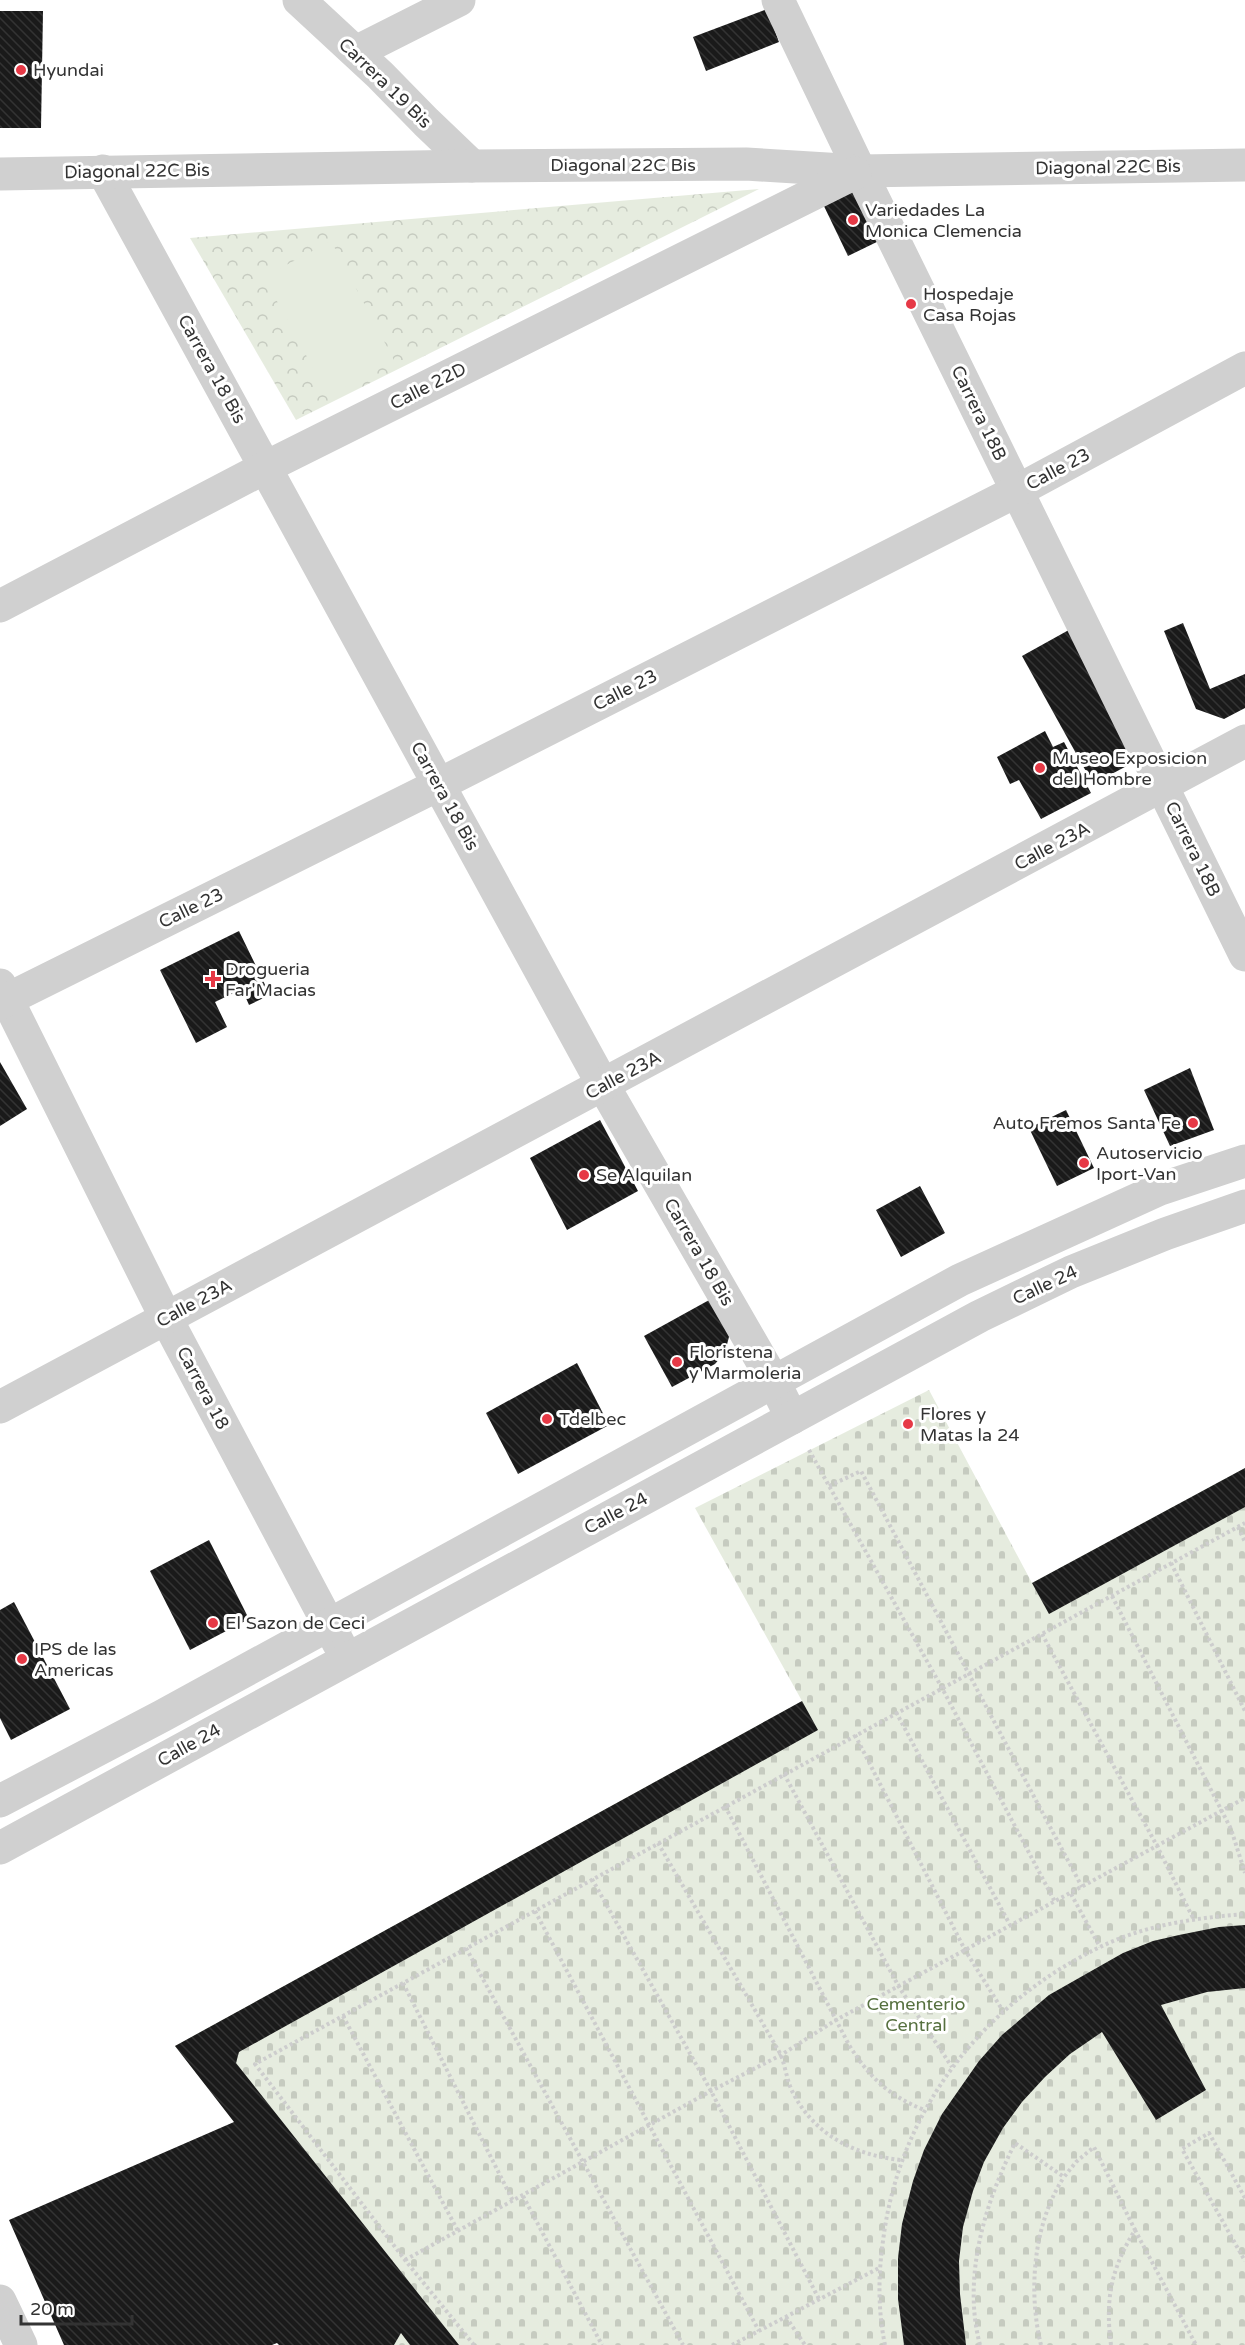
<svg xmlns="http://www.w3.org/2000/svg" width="1245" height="2345" viewBox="0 0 1245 2345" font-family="'Varela Round',sans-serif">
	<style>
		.forest { fill: url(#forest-crowns) }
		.cemetery { fill: url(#cemetery-stones) }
		.garden { fill: #e6ecdf }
		.building { fill: url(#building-back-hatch) }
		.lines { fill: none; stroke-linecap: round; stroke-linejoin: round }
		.path { stroke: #cdcdcd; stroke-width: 4; stroke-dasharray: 3 3; stroke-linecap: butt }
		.minor { stroke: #d0d0d0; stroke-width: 33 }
		.poi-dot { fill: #e63946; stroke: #fff; stroke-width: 2 }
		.labels { text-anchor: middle; stroke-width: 6; stroke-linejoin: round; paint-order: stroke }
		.poi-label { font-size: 18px; fill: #333; stroke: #fff; text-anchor: start }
		.street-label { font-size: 18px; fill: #333; stroke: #fff }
		.park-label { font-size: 18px; fill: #56703f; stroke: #fff }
	</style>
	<defs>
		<pattern id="forest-crowns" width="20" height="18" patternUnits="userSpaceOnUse" patternTransform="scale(1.5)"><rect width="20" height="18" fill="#e6ecdf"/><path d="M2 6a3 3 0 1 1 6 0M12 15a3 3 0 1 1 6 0" fill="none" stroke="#c6cbc0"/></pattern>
		<pattern id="cemetery-stones" width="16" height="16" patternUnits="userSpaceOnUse" patternTransform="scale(1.5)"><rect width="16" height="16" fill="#e6ecdf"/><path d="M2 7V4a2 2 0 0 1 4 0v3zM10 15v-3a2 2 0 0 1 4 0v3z" fill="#c6cbc0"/></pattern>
		<pattern id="building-back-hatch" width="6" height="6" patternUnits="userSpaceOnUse" patternTransform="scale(1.5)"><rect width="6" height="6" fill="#1a1a1a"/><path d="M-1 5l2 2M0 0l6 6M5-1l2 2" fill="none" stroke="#333"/></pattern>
	</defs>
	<rect width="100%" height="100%" fill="#fff"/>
	<path class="forest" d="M759,189L296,420L190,238Z"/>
	<path class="cemetery" d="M929,1390L1032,1583L1245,1468V2345H394L401,2333L175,2046L802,1701L695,1508Z"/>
	<path class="garden" d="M331,241L394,360L328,396L264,277Z"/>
	<g class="building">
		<path d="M767,9L779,42L706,71L693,37Z"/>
		<path d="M0,11H43L41,128H0Z"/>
		<path d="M858,185L883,239L848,256L822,202Z"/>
		<path d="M1183,623L1210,689L1245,674V708L1224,719L1196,709L1164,631Z"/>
		<path d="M1076,626L1136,761L1093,784L1022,656Z"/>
		<path d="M1045,731L1053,747L1064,742L1091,793L1041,819L1019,780L1010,784L997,757Z"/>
		<path d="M239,931L270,995L249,1005L242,989L215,1002L227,1027L196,1043L160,970Z"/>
		<path d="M0,1062L27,1109L0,1126Z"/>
		<path d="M1190,1068L1214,1130L1170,1146L1144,1090Z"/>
		<path d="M1066,1110L1094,1168L1057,1186L1029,1128Z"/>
		<path d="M600,1120L638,1191L567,1230L530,1158Z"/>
		<path d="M920,1186L945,1233L901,1257L876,1210Z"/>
		<path d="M711,1299L730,1333L725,1352L715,1364L672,1387L644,1336Z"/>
		<path d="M577,1363L609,1425L518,1474L486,1413Z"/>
		<path d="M1245,1468V1507L1049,1614L1032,1583Z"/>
		<path d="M209,1540L249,1619L190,1650L150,1571Z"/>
		<path d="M14,1602L70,1709L11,1740L0,1718V1610Z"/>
		<path d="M802,1701L818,1730L239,2052L236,2063L459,2345H410L401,2333L394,2345H279L277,2343L272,2345H64L9,2220L234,2122L175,2046Z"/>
		<path d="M1245,1925V1988L1207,1992L1161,2005L1206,2090L1156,2120L1102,2032L1070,2054L1045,2077L1022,2102L1003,2128L984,2162L973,2191L963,2227L959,2261L960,2294L966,2345H904L898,2299V2258L902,2224L913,2181L924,2150L942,2114L979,2061L1002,2035L1049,1995L1123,1953L1153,1941L1179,1935L1219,1927Z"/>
	</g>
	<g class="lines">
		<g class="path">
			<path d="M809,1450L942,1688L1055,1902"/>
			<path d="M829,1486L861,1471L1082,1887"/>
			<path d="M1238,1527L1245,1542"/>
			<path d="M1171,1563L1245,1711"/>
			<path d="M1112,1596L1231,1829L1245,1873"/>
			<path d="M1042,1634L1157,1846L1193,1918"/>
			<path d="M896,1712L1010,1925"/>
			<path d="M855,1735L965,1950L1003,2011"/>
			<path d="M784,1774L899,1987L952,2067"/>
			<path d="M725,1806L849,2045C870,2078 888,2095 924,2110"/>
			<path d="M658,1843L781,2055C785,2066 787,2080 792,2091C814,2135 854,2155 901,2160"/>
			<path d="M592,1879L711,2091L819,2299"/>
			<path d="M1071,1894L1100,1947"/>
			<path d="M535,1911L759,2331"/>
			<path d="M466,1948L683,2345"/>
			<path d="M403,1983L513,2201"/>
			<path d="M343,2016L458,2231"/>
			<path d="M523,2196L602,2345"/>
			<path d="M1245,2198L1209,2133L1182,2149L1245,2261"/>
			<path d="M405,2260L711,2091L781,2055L836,2020L1245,1798"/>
			<path d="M786,2317L805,2345"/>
			<path d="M474,2345L405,2260L255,2064L1245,1523"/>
			<path d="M732,2345L879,2268"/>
			<path d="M885,2345C878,2311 878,2276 883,2241C899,2111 982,2004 1100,1947C1145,1925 1195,1918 1245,1914"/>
			<path d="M980,2345C962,2277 985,2203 1015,2143L1064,2177L1076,2162L1094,2147L1135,2230"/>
			<path d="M1041,2345C1028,2292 1033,2224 1064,2177"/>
			<path d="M1111,2345C1105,2299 1111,2269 1135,2230L1196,2345"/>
		</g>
		<g class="minor">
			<path d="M299,0L380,75L426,122L472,166"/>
			<path d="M778,0L860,171L1245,955"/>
			<path d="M356,52L459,0"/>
			<path d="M103,171L603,1085L774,1382L792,1418"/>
			<path d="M0,174L472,166L746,164L860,171L1245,165"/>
			<path d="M0,606L266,467L855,173"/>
			<path d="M0,985L166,1318L339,1644"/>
			<path d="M0,1003L438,785L1017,491L1245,368"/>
			<path d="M0,1407L1245,741"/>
			<path d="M0,1801L162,1716L960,1280L1160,1189L1245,1161"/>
			<path d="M0,1848L980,1316L1071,1272L1165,1234L1245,1206"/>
			<path d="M0,2301L21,2345"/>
		</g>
	</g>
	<g class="poi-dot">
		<circle cx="21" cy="70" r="6"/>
		<circle cx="853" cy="220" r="6"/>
		<circle cx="911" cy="304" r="6"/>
		<circle cx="1040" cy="768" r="6"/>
		<path d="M210 970h6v6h6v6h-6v6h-6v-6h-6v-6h6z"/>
		<circle cx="1193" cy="1123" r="6"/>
		<circle cx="1084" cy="1163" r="6"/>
		<circle cx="584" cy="1175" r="6"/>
		<circle cx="677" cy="1362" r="6"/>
		<circle cx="547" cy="1419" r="6"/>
		<circle cx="908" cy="1424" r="6"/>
		<circle cx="213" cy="1623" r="6"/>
		<circle cx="22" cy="1659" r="6"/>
	</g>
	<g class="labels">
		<g class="poi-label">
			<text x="33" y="76">Hyundai</text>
			<text x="865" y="216">Variedades La<tspan x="865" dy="21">Monica Clemencia</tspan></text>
			<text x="923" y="300">Hospedaje<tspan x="923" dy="21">Casa Rojas</tspan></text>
			<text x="1052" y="764">Museo Exposicion<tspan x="1052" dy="21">del Hombre</tspan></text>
			<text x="225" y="975">Drogueria<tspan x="225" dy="21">Far'Macias</tspan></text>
			<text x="1181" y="1129" text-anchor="end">Auto Fremos Santa Fe</text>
			<text x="1096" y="1159">Autoservicio<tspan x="1096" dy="21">Iport-Van</tspan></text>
			<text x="596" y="1181">Se Alquilan</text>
			<text x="689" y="1358">Floristena<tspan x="689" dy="21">y Marmoleria</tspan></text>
			<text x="920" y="1420">Flores y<tspan x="920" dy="21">Matas la 24</tspan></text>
			<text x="559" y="1425">Tdelbec</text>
			<text x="225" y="1629">El Sazon de Ceci</text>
			<text x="34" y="1655">IPS de las<tspan x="34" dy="21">Americas</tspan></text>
		</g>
		<g class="street-label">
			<text transform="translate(385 83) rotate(44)" y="6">Carrera 19 Bis</text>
			<text x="623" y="171">Diagonal 22C Bis</text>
			<text transform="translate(1108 167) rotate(-1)" y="6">Diagonal 22C Bis</text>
			<text transform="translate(137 171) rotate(-1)" y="6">Diagonal 22C Bis</text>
			<text transform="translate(212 369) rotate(61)" y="6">Carrera 18 Bis</text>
			<text transform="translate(428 386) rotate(-27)" y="6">Calle 22D</text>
			<text transform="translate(979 413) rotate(64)" y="6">Carrera 18B</text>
			<text transform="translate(1058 469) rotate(-28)" y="6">Calle 23</text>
			<text transform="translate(625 690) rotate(-27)" y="6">Calle 23</text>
			<text transform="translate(445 796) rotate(61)" y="6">Carrera 18 Bis</text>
			<text transform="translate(1052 846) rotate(-28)" y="6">Calle 23A</text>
			<text transform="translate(1193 849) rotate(64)" y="6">Carrera 18B</text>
			<text transform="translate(191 908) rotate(-26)" y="6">Calle 23</text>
			<text transform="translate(623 1075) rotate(-28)" y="6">Calle 23A</text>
			<text transform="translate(699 1252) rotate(60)" y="6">Carrera 18 Bis</text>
			<text transform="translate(1045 1285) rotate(-25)" y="6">Calle 24</text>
			<text transform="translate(194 1303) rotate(-28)" y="6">Calle 23A</text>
			<text transform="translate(203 1388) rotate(62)" y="6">Carrera 18</text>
			<text transform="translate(616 1513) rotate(-28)" y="6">Calle 24</text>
			<text transform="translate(189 1745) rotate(-29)" y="6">Calle 24</text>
		</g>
		<g class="park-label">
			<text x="916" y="2010">Cementerio<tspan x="916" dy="21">Central</tspan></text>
		</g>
	</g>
	<path d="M21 2315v9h111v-9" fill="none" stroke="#333333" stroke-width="3"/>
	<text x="30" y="2315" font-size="18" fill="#333333" stroke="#ffffff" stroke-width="4.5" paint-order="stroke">20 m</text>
</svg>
